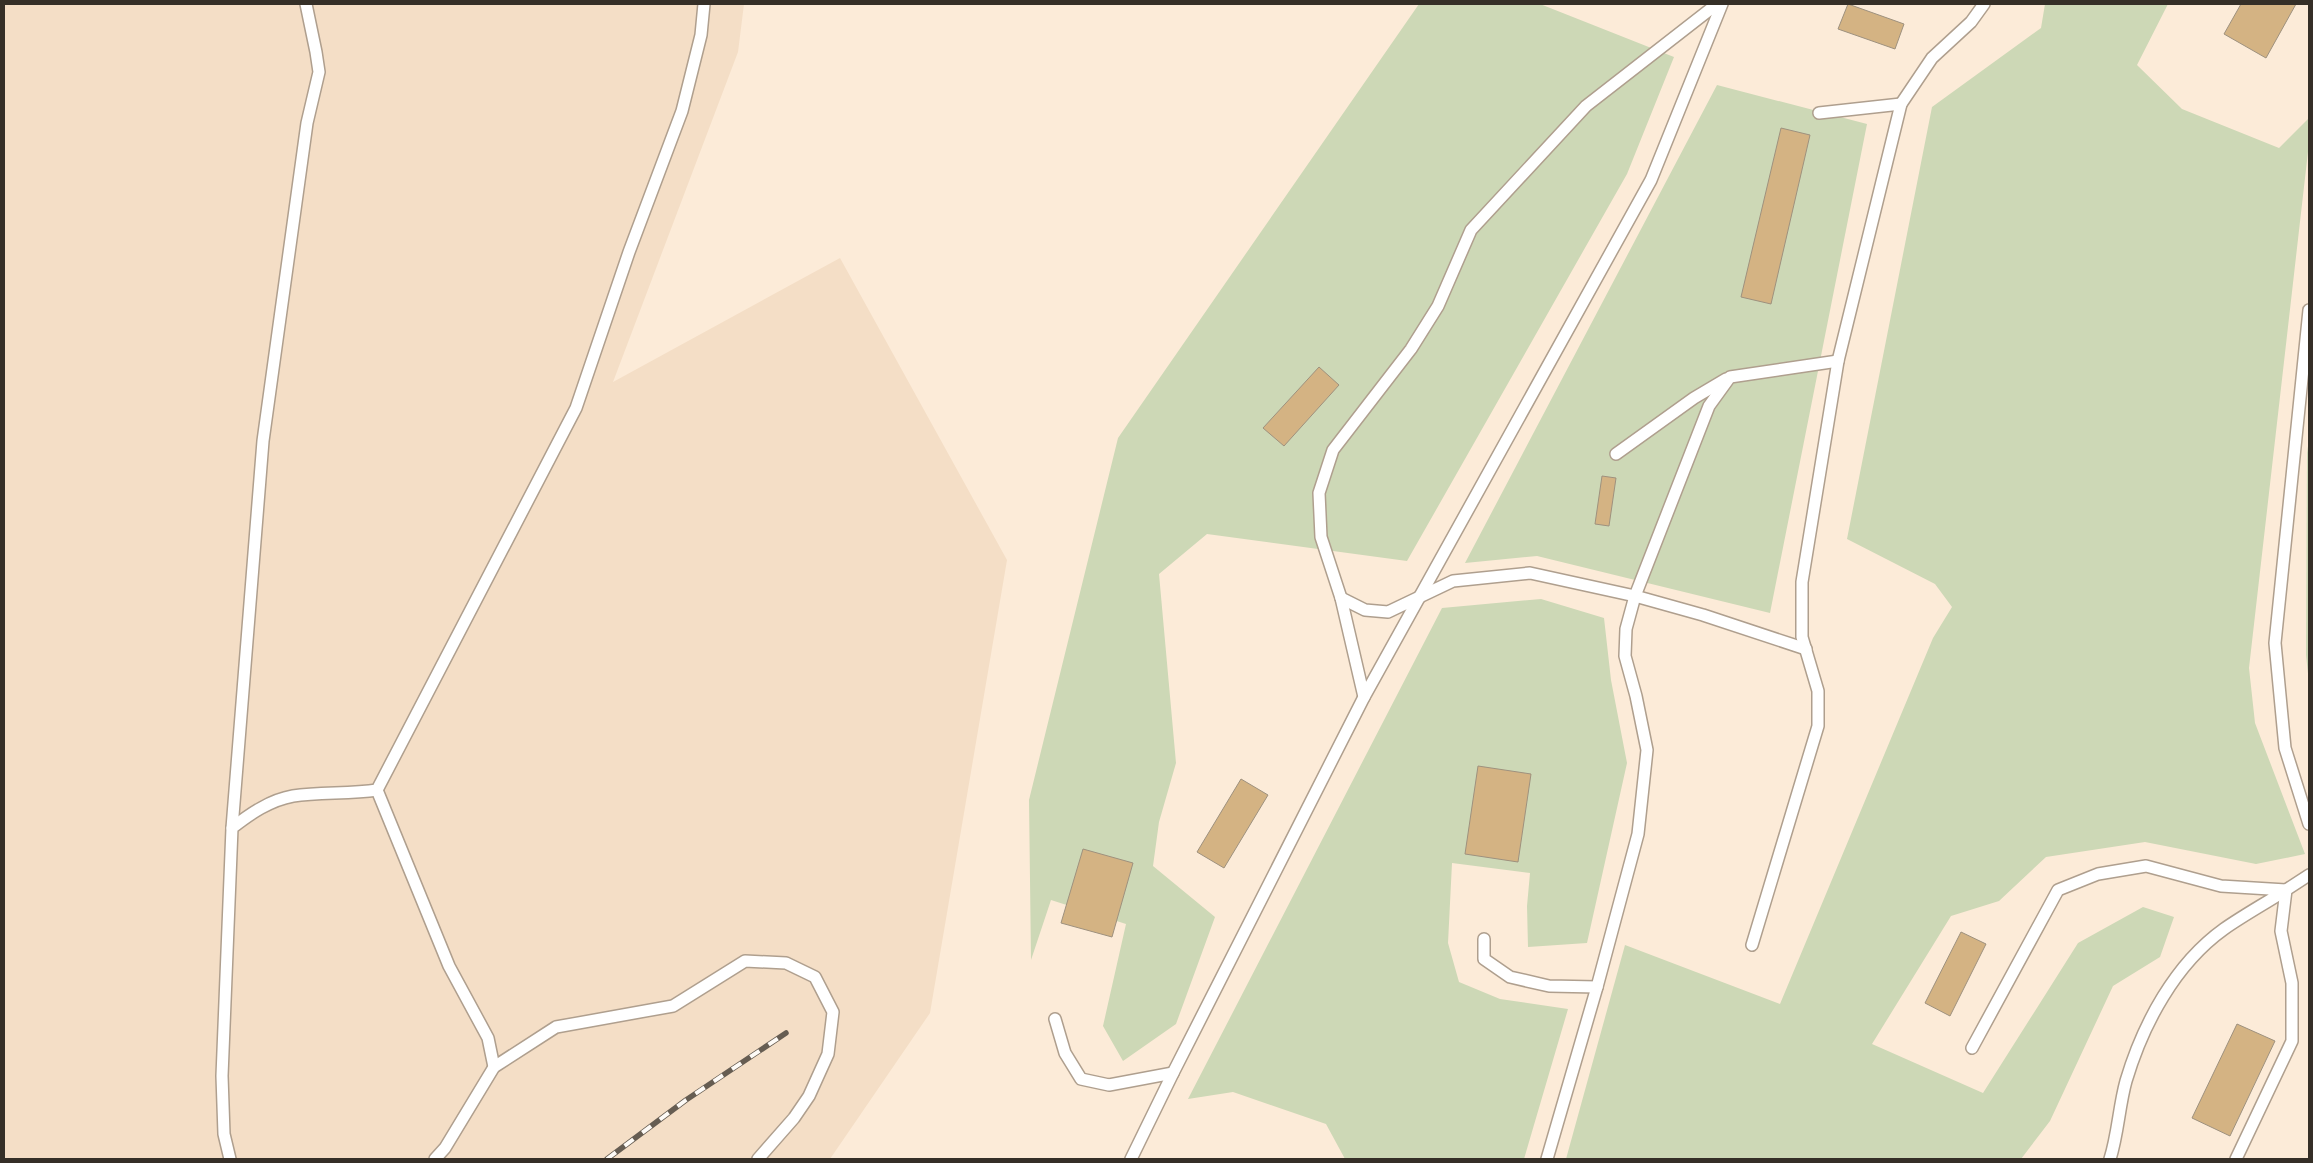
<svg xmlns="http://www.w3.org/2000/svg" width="2313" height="1163" viewBox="0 0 2313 1163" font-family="Barlow,sans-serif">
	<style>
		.built { fill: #f4dec6 }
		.green { fill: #cdd8b6 }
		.building { fill: #d4b383; stroke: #9e917e }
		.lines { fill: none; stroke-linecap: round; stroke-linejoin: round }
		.lane-casing { stroke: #af9f8e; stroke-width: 14 }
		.lane { stroke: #fff; stroke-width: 11 }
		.rail-casing { stroke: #665d52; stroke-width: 5.5 }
		.rail { stroke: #fefbf7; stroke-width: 4; stroke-dasharray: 11; stroke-linecap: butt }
	</style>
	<rect width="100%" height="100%" fill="#fcebd8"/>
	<path class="built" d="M4,4H744L738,52L613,382L840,258L1007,560L930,1013L830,1159H4Z"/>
	<g class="green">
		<path d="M1419,4H1540L1674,57L1627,174L1407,561L1207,534L1159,574L1176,763L1159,822L1153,866L1215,917L1176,1024L1123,1061L1103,1026L1126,924L1051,900L1031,960L1029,800L1118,438Z"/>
		<path d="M2045,4H2168L2137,65L2182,109L2279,148L2309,118V143L2249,668L2255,723L2305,854L2256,864L2145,842L2046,857L1999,901L1951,916L1872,1044L1983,1093L2078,943L2143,907L2174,917L2160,957L2113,986L2050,1121L2021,1159H1566L1625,945L1780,1004L1933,638L1952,607L1935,584L1847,539L1932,107L2041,28Z"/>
		<path d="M1717,85L1867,124L1770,613L1537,556L1465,563Z"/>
		<path d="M2309,439V683L2306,655L2307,453Z"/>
		<path d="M1541,599L1604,618L1611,680L1627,763L1587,943L1528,947L1527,906L1530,873L1452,863L1448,943L1459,982L1500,999L1568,1009L1524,1159H1345L1326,1124L1233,1092L1188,1099L1442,608Z"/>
	</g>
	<g class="building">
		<path d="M1848,4L1904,24L1895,49L1838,29Z"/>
		<path d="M2241,4H2296L2266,58L2224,34Z"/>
		<path d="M1781,128L1810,135L1771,304L1741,297Z"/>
		<path d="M1319,367L1339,385L1284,446L1263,428Z"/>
		<path d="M1602,476L1616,478L1609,526L1595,524Z"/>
		<path d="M1478,766L1531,774L1518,862L1465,854Z"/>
		<path d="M1241,779L1268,795L1224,868L1197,852Z"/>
		<path d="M1083,849L1133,863L1112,937L1061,923Z"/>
		<path d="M1961,932L1986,944L1950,1016L1925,1003Z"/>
		<path d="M2237,1024L2275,1041L2230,1136L2192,1118Z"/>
	</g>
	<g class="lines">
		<g class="lane-casing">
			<g id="lane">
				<path d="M1819,113L1901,104"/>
				<path d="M2309,310L2275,643L2285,748L2309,824"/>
				<path d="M1616,454L1694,398L1726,379"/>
				<path d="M1341,598L1365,610L1388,612L1453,581L1530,573L1635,596L1709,406L1730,377L1838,361"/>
				<path d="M1364,697L1341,598L1321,537L1319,493L1333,450L1411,349L1438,306L1471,230L1586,106L1717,4"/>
				<path d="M377,790L449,966L488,1038L494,1067"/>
				<path d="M232,828L263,441L307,123L319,72L316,52L306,4"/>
				<path d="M1484,939V959L1510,977L1549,986L1597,987L1638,834L1647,750L1636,696L1625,656L1626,629L1635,596L1703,615L1806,649"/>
				<path d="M1752,945L1818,726V691L1802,637V582L1838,361L1901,104L1932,58L1971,22L1984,4"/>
				<path d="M1055,1019L1065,1053L1081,1079L1109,1085L1173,1073"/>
				<path d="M1972,1048L2058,890L2098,874L2146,866L2221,886L2286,890C2266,903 2244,915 2224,929C2175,964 2143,1024 2126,1081C2119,1106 2118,1134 2110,1159"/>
				<path d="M230,1159L224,1134L222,1076L232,828C250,814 270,800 293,796C320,792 349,794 377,790L576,408L629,252L682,111L701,35L704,4"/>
				<path d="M435,1159L445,1148L494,1067L556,1027L673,1006L745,961L786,963L815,977L833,1012L828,1054L809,1096L794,1118L758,1159"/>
				<path d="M1131,1159L1173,1073L1364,697L1651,180L1722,4"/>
				<path d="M1547,1159L1597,987"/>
				<path d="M2236,1159L2292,1041V983L2281,931L2286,890L2309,875"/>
			</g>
		</g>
		<use href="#lane" class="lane"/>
		<g class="rail-casing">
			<path id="rail" d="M607,1159L686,1100L786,1033"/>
		</g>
		<use href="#rail" class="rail"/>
	</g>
	<rect width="2313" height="1163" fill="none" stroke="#352f27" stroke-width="10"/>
</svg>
